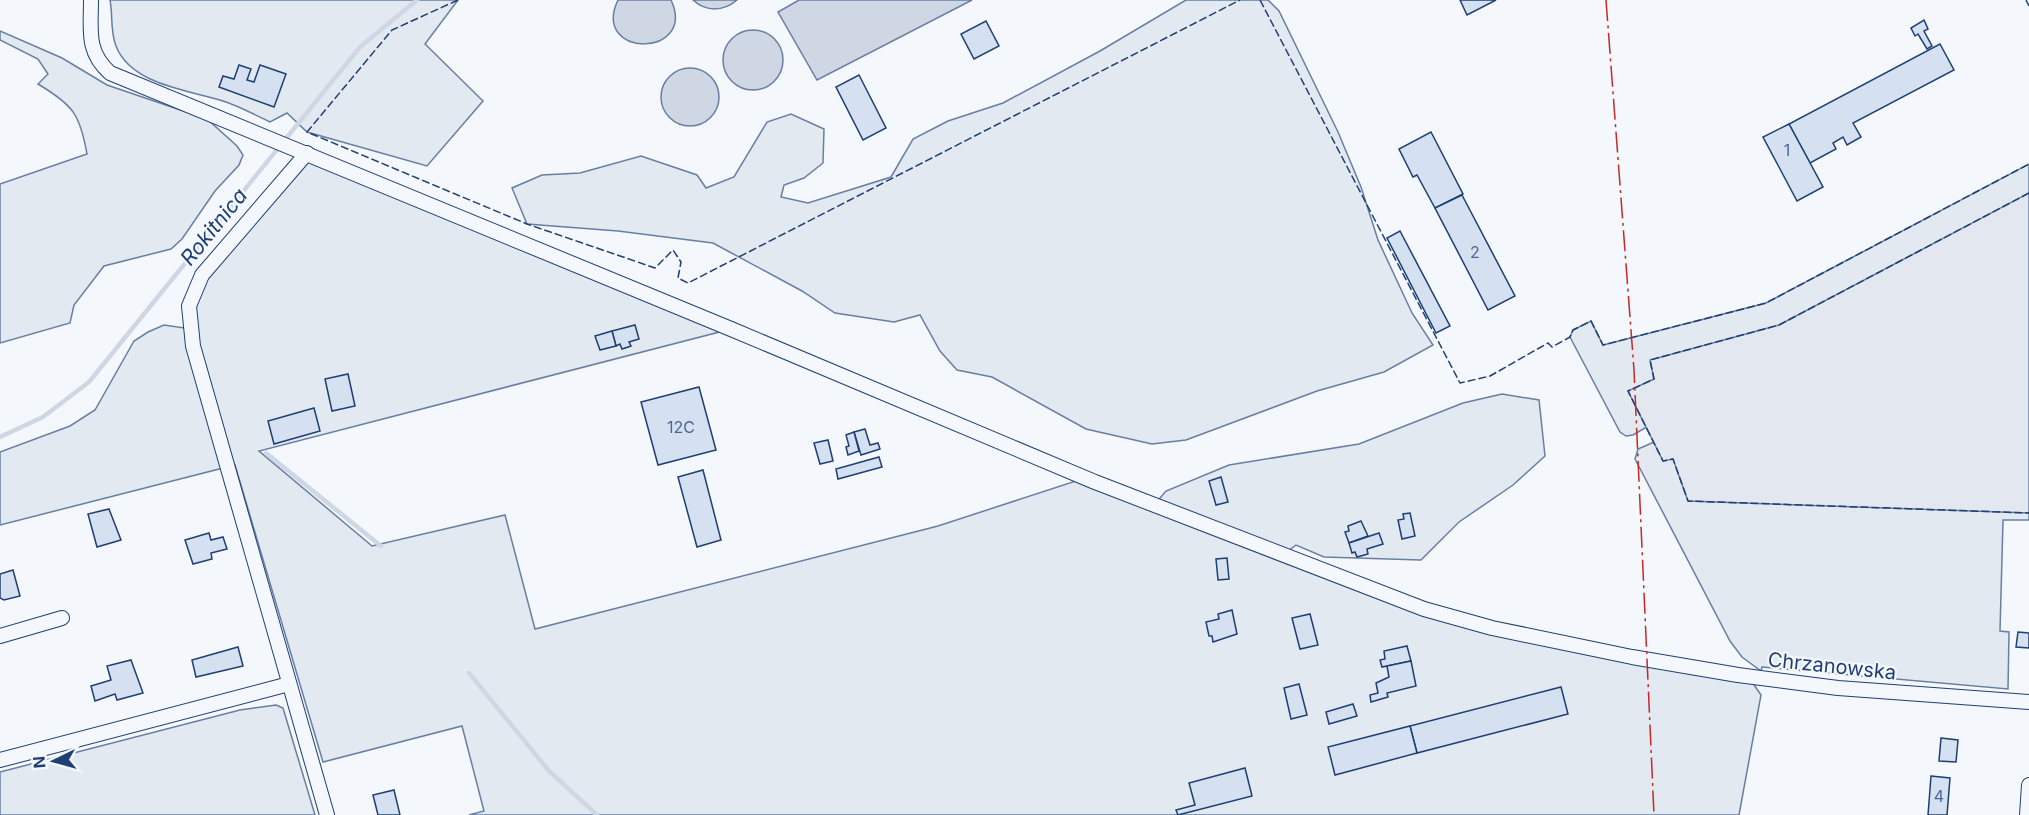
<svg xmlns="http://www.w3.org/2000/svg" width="2029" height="815" viewBox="0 0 2029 815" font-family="Inter,sans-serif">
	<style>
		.green { fill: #e3e9f0; stroke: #687fa3; stroke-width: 1.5 }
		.parking { fill: #e3e8f0; stroke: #687fa3; stroke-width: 1.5 }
		.water { fill: #cfd7e4; stroke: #687fa3; stroke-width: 1.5 }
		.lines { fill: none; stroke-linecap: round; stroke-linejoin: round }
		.stream { stroke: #cfd7e4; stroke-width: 4.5 }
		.building { fill: #d5e0f0; stroke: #1d3f73; stroke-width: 1.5 }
		.street-casing { stroke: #1d3f73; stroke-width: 16 }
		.street { stroke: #f4f7fb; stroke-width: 14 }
		.fence { stroke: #1d3f73; stroke-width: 1.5; stroke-dasharray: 8 3; stroke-linecap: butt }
		.power { stroke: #c62828; stroke-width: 1.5; stroke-dasharray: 21 4.5 3 4.5; stroke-linecap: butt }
		.labels { text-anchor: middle; stroke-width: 4.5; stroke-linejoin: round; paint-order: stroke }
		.number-label { font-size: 16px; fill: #4b6792 }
		.street-label { font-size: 20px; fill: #1d3f73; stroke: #f4f7fb }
		.water-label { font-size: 21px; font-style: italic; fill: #1d3f73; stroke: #f4f7fb }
	</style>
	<rect width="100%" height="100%" fill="#f4f7fb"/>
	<g class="green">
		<path d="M110,0H458L425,44L483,101L427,166L307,132L287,113L270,122C255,115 239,106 223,101C189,90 131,85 116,46C110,31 113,15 110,0Z"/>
		<path d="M1186,0H1268L1279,11L1338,132L1361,187L1378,240L1412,313L1433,345L1384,372L1317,391L1186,440L1152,444L1086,429L992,377L957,370L940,351L920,315L894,322L835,313L802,291L713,243L618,231L527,224L512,188L542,175L580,173L641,156L697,175L706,188L734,177L767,122L791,114L824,129L823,163L804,178L784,185L781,197L808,203L891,177L913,139L948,121L1003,103L1100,51Z"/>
		<path d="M0,31L62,58L107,85L207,119L237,146L243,155L239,165L215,191L182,239L171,249L104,266L74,305L70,323L0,343V184L87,154C80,114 73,105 38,84L48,74L38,59L0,40Z"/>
		<path d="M307,153L731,329L259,451L372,546L505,515L535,629L938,526L1085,478L1154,505L1166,491L1229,465L1359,444L1463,403L1502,394L1539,400L1545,456L1513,485L1459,522L1421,560L1324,557L1296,545L1283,555L1424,609L1748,676L1761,695L1739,815H469L484,811L462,726L323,762L235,465L0,525V452L70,426L95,410L134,341L148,332L164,325L191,329L202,275Z"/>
		<path d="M2029,164V203L1633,435L1626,436L1620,432L1570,337L1573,330L1591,321L1603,345L1766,303Z"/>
		<path d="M1711,437L2029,509V520H2003L2000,631L2009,632L2008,689L1762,667L1761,671L1742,657L1730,641L1635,459L1638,449L1654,442Z"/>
		<path d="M276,705L283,708L315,815H0V772L240,710Z"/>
	</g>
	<path class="parking" d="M2029,193V513L1688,501L1673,459L1663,461L1628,391L1654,379L1650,360L1779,325Z"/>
	<g class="water">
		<path d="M618,0H671C698,58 590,59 618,0Z"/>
		<path d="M693,0H737C723,12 706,12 693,0Z"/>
		<path d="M799,0H972L817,80L778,12Z"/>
		<circle cx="753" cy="60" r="30"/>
		<circle cx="690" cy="97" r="29"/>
	</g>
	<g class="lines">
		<g class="stream">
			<path d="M0,437L43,417L89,382L360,47L417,0"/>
			<path d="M266,453L381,546"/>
			<path d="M469,673L549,771L597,815"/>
		</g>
	</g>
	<g class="building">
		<path d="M1460,0H1496L1467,15Z"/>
		<path d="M1924,20L1928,29L1924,31L1932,46L1927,49L1918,34L1915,36L1911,28Z"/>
		<path d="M986,21L999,46L974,59L961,34Z"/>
		<path d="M1940,44L1954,70L1853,123L1861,137L1847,145L1843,137L1833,143L1836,149L1810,163L1789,124Z"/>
		<path d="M239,65L251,69L247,80L254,82L260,65L286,74L274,107L219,87L223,76L234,79Z"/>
		<path d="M859,75L886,128L863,140L836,87Z"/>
		<path d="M1789,124L1823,187L1797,201L1763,137Z"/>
		<path d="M1431,132L1463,194L1435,208L1417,175L1413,177L1399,149Z"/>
		<path d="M1462,195L1515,296L1488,310L1435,208Z"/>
		<path d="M1400,231L1450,326L1436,333L1387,238Z"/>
		<path d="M635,325L639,339L629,342L631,346L622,349L620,344L616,346L612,331Z"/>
		<path d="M612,331L616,346L600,350L595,336Z"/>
		<path d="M348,374L355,406L332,411L325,379Z"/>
		<path d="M699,387L716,450L658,465L641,402Z"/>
		<path d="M314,408L320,431L274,444L268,421Z"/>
		<path d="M865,429L870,445L878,443L880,449L861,455L854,432Z"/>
		<path d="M854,432L859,451L848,455L846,447L849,446L846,435Z"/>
		<path d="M828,440L833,461L820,464L814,443Z"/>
		<path d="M879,457L882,467L838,479L836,469Z"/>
		<path d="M703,470L721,540L697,547L678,477Z"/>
		<path d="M1221,477L1228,502L1216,505L1209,481Z"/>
		<path d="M109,509L121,540L97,547L88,514Z"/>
		<path d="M1410,513L1415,536L1402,539L1398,520L1404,519L1403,514Z"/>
		<path d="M1361,521L1368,536L1349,543L1345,532L1349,531L1348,526Z"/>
		<path d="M209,533L211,540L223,537L227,549L211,553L212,559L193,564L185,540Z"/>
		<path d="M1379,533L1383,544L1367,549L1368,554L1357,557L1355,552L1352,553L1349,543Z"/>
		<path d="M1227,558L1229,579L1218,580L1216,559Z"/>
		<path d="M13,570L20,596L4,600L0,598V574Z"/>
		<path d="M1232,610L1237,634L1213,642L1212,636H1209L1206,622L1219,619L1218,614Z"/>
		<path d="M1310,614L1318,645L1300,649L1292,618Z"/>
		<path d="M2018,632L2029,633V648L2016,647Z"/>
		<path d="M1407,646L1411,661L1382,667L1380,660L1385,659L1384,651Z"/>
		<path d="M238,647L243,666L196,677L192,660Z"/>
		<path d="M131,660L143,693L117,700L115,694L95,701L91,686L111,680L107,666Z"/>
		<path d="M1411,661L1416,686L1387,693L1388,697L1371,702L1370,695L1378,693L1376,683L1389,677L1387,666Z"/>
		<path d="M1299,684L1307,715L1291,719L1284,688Z"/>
		<path d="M1561,687L1568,714L1417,753L1410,726Z"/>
		<path d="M1353,704L1357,716L1329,724L1326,712Z"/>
		<path d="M1410,726L1417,753L1335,775L1328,747Z"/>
		<path d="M1941,738L1958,740L1956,762L1939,761Z"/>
		<path d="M1245,768L1252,796L1178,815L1176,810L1195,805L1189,783Z"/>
		<path d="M1931,776L1950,778L1947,815H1928Z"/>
		<path d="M394,790L400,815H378L373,795Z"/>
	</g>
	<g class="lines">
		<g class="street-casing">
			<g id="street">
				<path d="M91,0C91,30 86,52 110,73L731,329L1095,482L1424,609L1492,628L1632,657L1738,675L1838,688L2029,702"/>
				<path d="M307,153L202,275L189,306L193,346L327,815"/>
				<path d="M0,636L62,618"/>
				<path d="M0,760L289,684"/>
				<path d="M2027,815L2029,785"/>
			</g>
		</g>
		<use href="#street" class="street"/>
		<g class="fence">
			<path d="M458,0L392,30L307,132L527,224L655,268L673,250L681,262L678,278L688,283L1240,0"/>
			<path d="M1260,0L1460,383L1490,376L1548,343L1552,347L1570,337L1573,330L1591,321L1603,345L1766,303L2029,164"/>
			<path d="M2026,0L2029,6"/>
			<path d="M2029,193L1779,325L1650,360L1654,379L1628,391L1663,461L1673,459L1688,501L2029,513"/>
		</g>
		<path class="power" d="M1606,0L1634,370L1654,815"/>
	</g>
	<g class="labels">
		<g class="number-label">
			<text x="1787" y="156">1</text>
			<text x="1475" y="258">2</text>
			<text x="681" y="433">12C</text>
			<text x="1939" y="802">4</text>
		</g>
		<g class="street-label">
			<text transform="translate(1832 666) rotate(6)" y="7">Chrzanowska</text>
		</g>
		<g class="water-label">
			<text transform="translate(214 227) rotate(-51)" y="7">Rokitnica</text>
		</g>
	</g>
	<g transform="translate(54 761) rotate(265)" stroke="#f4f7fb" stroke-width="4.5" paint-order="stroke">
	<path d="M0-4.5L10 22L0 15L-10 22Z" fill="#1d3f73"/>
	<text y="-9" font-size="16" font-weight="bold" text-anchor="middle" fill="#1d3f73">N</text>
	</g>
</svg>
